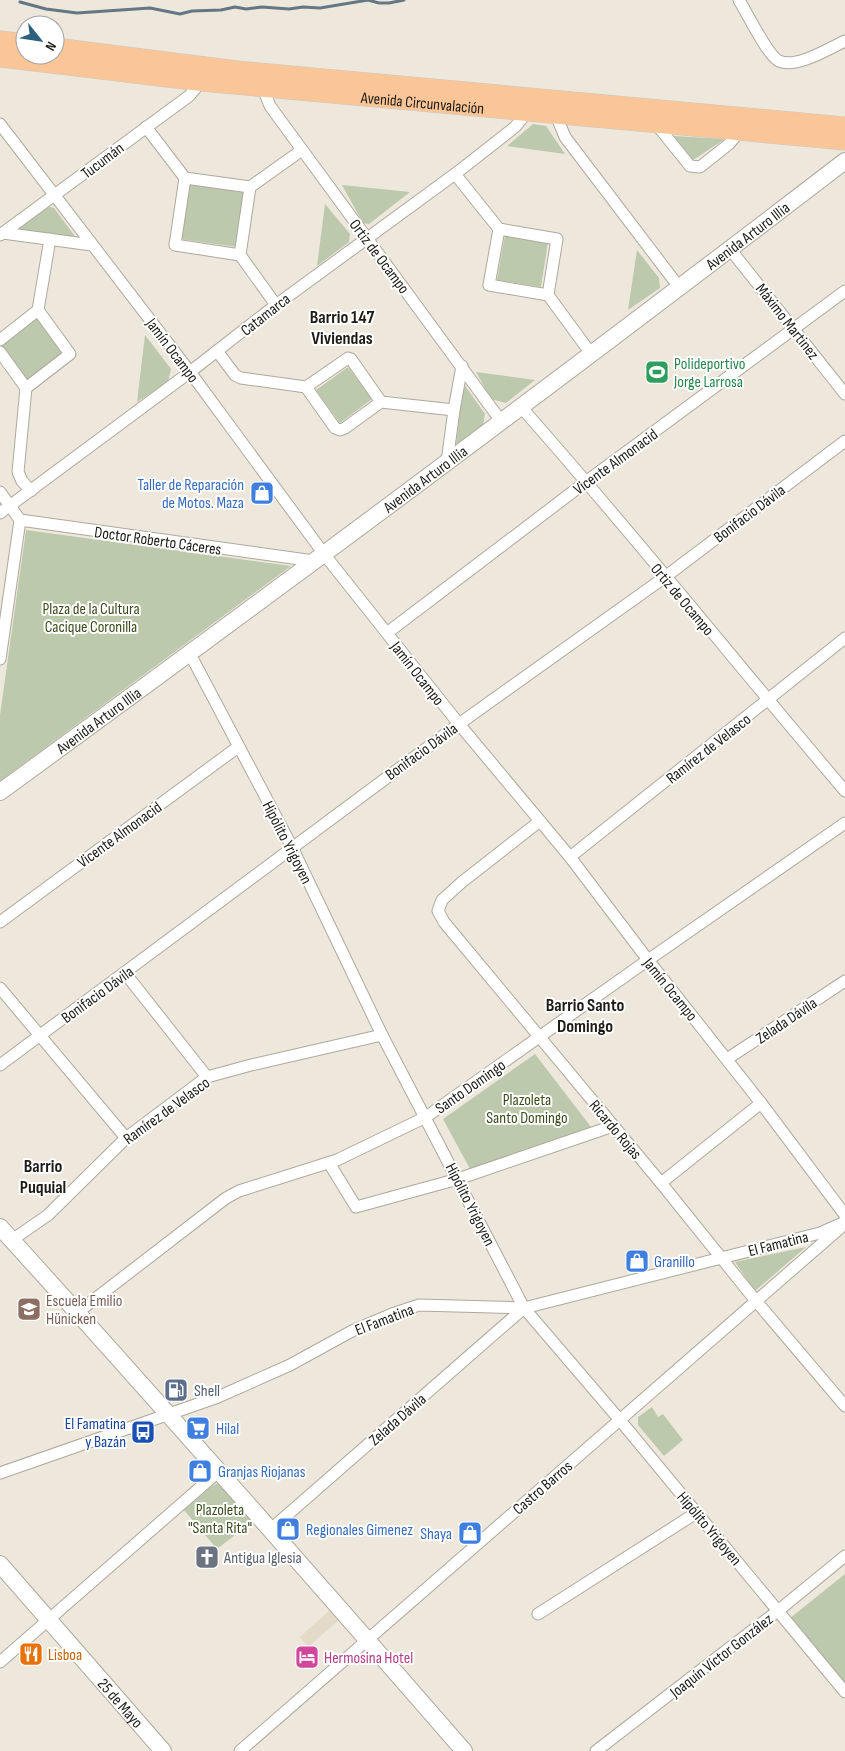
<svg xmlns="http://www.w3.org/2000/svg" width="845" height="1751" viewBox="0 0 845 1751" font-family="'Sofia Sans Condensed',sans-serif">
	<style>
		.built { fill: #e3dbc8 }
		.green { fill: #bdc9ad }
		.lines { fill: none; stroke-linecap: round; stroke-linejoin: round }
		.stream { stroke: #657685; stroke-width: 3 }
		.street-casing { stroke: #aea89d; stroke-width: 13 }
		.secondary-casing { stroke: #aea89d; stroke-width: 18 }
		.primary-casing { stroke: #c9c8c7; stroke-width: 19 }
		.street { stroke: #fff; stroke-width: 11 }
		.secondary { stroke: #fff; stroke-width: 16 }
		.primary { stroke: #fac698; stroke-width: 18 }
		.labels { text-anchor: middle; stroke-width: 4; stroke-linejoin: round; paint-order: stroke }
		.street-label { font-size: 16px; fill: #1c1b16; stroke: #fff }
		.leisure-label { font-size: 16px; fill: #27864d; stroke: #fff; text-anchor: start }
		.shop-label { font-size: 16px; fill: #366cbe; stroke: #fff; text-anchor: start }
		.park-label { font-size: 16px; fill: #3b4b1b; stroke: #fff }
		.education-label { font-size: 16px; fill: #785e54; stroke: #fff; text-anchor: start }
		.service-label { font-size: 16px; fill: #4e5e75; stroke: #fff; text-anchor: start }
		.transit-label { font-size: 16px; fill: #164399; stroke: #fff; text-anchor: end }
		.worship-label { font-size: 16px; fill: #5b616d; stroke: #fff; text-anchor: start }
		.food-label { font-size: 16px; fill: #c56008; stroke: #fff; text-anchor: start }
		.hotel-label { font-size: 16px; fill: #b23c85; stroke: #fff; text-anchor: start }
		.neighbourhood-label { font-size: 18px; font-weight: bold; fill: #1c1b16; stroke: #fff }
	</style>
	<rect width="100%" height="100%" fill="#eee8dc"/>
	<path class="built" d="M330,1610L339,1620L308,1647L300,1637Z"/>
	<g class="green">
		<path d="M533,124L546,126L565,154L507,146Z"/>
		<path d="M674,136L725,139L693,160Z"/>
		<path d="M188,183L245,191L237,247L180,239Z"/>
		<path d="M342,185L410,192L369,224L363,223Z"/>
		<path d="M325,204L350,234L349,242L317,266Z"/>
		<path d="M47,206L54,208L77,239L15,229Z"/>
		<path d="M505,235L548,242L541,287L497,280Z"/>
		<path d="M637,250L659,278L660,288L628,310Z"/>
		<path d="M36,318L63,354L28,381L1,345Z"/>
		<path d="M145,335L171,369L168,382L137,402Z"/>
		<path d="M348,367L372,399L340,423L316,390Z"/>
		<path d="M476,372L535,380L506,403L491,399Z"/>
		<path d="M463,383L485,414L483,425L456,445Z"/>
		<path d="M26,530L291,566L0,781V715Z"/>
		<path d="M535,1054L591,1127L470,1169L443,1119Z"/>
		<path d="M806,1247L755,1291L735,1262Z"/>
		<path d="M652,1407L658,1417L663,1414L683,1440L664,1456L638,1425V1417Z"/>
		<path d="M218,1483L253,1521L217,1549L184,1510L211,1487Z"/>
		<path d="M845,1574V1686L789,1619Z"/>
	</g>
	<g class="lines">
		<path class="stream" d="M20,2L46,9L77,13L150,8L180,14L192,11L221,10L235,7L246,9L262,7L289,9L303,7L320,8L368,0L379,3H389L404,0"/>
		<g class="street-casing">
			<g id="street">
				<path d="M739,0C747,13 768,56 779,61C796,69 830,48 845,41"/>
				<path d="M263,88L270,106L501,421"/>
				<path d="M556,115L565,137L679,287"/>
				<path d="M0,124L190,372L324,554L459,724L570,857L648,960L761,1103L845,1215"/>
				<path d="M656,124L690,166L700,167L729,144L739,132"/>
				<path d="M146,127L185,178L250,187L302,150"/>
				<path d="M455,174L499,229L557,239L548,295"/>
				<path d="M185,178L175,245L240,255"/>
				<path d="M250,187L240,255L276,305"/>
				<path d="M499,229L489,285L548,295L592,355"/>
				<path d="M3,233L92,245"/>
				<path d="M0,235L189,96L201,82"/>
				<path d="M730,249L845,394"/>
				<path d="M0,340L38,310L50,239"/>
				<path d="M217,351L235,375L241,378L306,387L348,358L351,359L381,402"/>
				<path d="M0,352L26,388L18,472L22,481L31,491"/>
				<path d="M306,387L335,428L340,430L345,428L381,402L454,410"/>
				<path d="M26,388L70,354L38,310"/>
				<path d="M521,407C632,532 736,663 845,791"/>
				<path d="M447,462L454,410L462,366"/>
				<path d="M0,492L20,520L314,561"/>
				<path d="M0,513L190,372L276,305L455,174L515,127L528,111"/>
				<path d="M387,633L587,481L845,291"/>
				<path d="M190,654L292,847L382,1035L524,1308L619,1419L845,1692"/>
				<path d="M0,659L20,520"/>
				<path d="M540,821L462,882L442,900L438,911L444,922L661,1183L756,1301L845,1406"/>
				<path d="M570,857L845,638"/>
				<path d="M0,922L238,747"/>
				<path d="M125,973L207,1077"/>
				<path d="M0,988L126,1138"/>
				<path d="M727,1059L845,981"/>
				<path d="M0,1065L459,724L665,577L845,441"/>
				<path d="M329,1163L356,1207L458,1179L613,1126"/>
				<path d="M661,1183L761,1103"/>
				<path d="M12,1240L48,1215L126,1138L207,1077L251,1065L382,1035"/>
				<path d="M78,1312L226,1198L239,1191L337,1160L426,1117L648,960L845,823"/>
				<path d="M0,1473L218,1397L290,1365L352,1331L392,1314L419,1305L524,1308L820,1233L845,1222"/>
				<path d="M270,1530L524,1308"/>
				<path d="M538,1614L696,1513"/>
				<path d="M0,1662L218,1472"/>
				<path d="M240,1751L840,1228"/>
				<path d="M596,1751L779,1610L845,1556"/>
			</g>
		</g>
		<g class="secondary-casing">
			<g id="secondary">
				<path id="s1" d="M0,792C284,585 566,375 845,161"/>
				<path d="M0,1227C157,1400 311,1575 464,1751"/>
				<path id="s2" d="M0,1564L163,1751"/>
			</g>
		</g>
		<g class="primary-casing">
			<g id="primary">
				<path d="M0,40L25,43"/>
				<path d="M55,47L237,70L845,126"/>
				<path id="s3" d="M0,58L201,82L845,141"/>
			</g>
		</g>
		<use href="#street" class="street"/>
		<use href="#secondary" class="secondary"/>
		<use href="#primary" class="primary"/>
	</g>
	<defs>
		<g id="stadium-square" transform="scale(1.25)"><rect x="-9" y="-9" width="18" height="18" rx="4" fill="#2e9e5b" stroke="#fff"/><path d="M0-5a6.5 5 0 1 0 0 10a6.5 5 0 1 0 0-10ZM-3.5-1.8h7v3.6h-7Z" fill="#fff"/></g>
		<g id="shop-square" transform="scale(1.25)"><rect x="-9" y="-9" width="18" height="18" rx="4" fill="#3f7fe0" stroke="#fff"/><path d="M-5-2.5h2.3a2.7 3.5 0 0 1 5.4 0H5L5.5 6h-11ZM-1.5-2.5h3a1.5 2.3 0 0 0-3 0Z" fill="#fff"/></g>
		<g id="school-square" transform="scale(1.25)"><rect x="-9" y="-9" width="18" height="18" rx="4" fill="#8d6e63" stroke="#fff"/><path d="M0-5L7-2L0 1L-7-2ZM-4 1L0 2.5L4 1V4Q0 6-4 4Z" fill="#fff"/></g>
		<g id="fuel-square" transform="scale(1.25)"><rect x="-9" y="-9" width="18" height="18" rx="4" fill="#5c6f8a" stroke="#fff"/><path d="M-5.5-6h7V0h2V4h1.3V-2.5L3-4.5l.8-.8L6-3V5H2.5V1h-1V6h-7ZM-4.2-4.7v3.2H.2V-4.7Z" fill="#fff"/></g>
		<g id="supermarket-square" transform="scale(1.25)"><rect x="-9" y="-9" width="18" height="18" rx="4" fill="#3f7fe0" stroke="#fff"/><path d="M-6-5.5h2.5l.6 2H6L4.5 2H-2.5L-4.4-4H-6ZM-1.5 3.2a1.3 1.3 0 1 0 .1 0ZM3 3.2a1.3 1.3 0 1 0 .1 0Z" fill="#fff"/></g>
		<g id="bus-square" transform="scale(1.25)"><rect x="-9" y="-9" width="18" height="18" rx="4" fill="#1a4fb4" stroke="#fff"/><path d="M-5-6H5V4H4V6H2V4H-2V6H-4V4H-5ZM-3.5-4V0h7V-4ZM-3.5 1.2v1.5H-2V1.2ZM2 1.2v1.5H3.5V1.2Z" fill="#fff"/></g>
		<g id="church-square" transform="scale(1.25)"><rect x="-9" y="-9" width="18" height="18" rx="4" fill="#6b7280" stroke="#fff"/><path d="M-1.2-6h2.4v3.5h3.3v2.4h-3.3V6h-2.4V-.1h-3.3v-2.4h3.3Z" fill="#fff"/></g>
		<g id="restaurant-square" transform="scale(1.25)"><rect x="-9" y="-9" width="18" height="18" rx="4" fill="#e8710a" stroke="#fff"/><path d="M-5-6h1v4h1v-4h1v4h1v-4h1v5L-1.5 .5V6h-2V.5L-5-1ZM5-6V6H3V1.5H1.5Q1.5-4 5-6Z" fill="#fff"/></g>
		<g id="hotel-square" transform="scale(1.25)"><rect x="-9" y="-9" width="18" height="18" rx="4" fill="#d1479c" stroke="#fff"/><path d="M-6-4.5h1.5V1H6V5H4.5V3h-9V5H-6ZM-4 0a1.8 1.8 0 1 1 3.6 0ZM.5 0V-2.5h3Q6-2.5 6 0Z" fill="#fff"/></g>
	</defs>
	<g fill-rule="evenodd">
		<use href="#stadium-square" x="657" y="372"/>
		<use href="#shop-square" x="262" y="493"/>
		<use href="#shop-square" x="637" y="1261"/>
		<use href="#school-square" x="29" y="1309"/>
		<use href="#fuel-square" x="176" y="1390"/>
		<use href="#supermarket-square" x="198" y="1428"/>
		<use href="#bus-square" x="143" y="1432"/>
		<use href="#shop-square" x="200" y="1471"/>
		<use href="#shop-square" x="288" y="1529"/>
		<use href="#shop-square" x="470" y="1533"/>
		<use href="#church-square" x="207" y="1557"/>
		<use href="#restaurant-square" x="31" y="1654"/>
		<use href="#hotel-square" x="307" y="1657"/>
	</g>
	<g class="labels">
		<g class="street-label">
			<text dy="6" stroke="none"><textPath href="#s3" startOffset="425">Avenida Circunvalación</textPath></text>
			<text transform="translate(102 160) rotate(-37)" y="6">Tucumán</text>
			<text dy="6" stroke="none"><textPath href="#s1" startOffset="932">Avenida Arturo Illia</textPath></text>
			<text transform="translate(380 256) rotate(53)" y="6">Ortiz de Ocampo</text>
			<text transform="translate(265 314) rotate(-38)" y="6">Catamarca</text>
			<text transform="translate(788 321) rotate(52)" y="6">Máximo Martinez</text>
			<text transform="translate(173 350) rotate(53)" y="6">Jamín Ocampo</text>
			<text transform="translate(615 461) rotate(-36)" y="6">Vicente Almonacid</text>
			<text dy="6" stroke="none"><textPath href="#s1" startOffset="528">Avenida Arturo Illia</textPath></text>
			<text transform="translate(749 513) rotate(-37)" y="6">Bonifacio Dávila</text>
			<text transform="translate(158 540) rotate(8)" y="6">Doctor Roberto Cáceres</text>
			<text transform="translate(683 599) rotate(50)" y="6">Ortiz de Ocampo</text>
			<text transform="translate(418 673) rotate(52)" y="6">Jamín Ocampo</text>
			<text dy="6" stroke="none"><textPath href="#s1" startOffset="122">Avenida Arturo Illia</textPath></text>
			<text transform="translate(708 748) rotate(-38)" y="6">Ramírez de Velasco</text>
			<text transform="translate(421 751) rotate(-36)" y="6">Bonifacio Dávila</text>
			<text transform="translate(119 834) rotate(-36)" y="6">Vicente Almonacid</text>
			<text transform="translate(288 842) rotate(63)" y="6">Hipólito Yrigoyen</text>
			<text transform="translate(671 989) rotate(51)" y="6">Jamín Ocampo</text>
			<text transform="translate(97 994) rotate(-36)" y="6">Bonifacio Dávila</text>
			<text transform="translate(786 1020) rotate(-34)" y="6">Zelada Dávila</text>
			<text transform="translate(470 1086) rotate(-35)" y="6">Santo Domingo</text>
			<text transform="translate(166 1110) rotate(-36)" y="6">Ramírez de Velasco</text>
			<text transform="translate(616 1129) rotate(50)" y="6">Ricardo Rojas</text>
			<text transform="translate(471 1204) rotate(63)" y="6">Hipólito Yrigoyen</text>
			<text transform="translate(778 1243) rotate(-14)" y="6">El Famatina</text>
			<text transform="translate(384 1319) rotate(-21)" y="6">El Famatina</text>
			<text transform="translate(397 1419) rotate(-41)" y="6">Zelada Dávila</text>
			<text transform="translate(542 1487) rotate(-41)" y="6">Castro Barros</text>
			<text transform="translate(710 1528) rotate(50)" y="6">Hipólito Yrigoyen</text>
			<text transform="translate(721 1655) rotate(-38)" y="6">Joaquín Víctor González</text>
			<text dy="6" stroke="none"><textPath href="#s2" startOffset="184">25 de Mayo</textPath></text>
		</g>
		<g class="leisure-label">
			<text x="674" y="369">Polideportivo<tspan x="674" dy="18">Jorge Larrosa</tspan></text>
		</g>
		<g class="shop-label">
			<text x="244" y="490" text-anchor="end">Taller de Reparación<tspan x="244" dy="18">de Motos. Maza</tspan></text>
			<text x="654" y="1267">Granillo</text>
			<text x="216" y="1434">Hilal</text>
			<text x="218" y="1477">Granjas Riojanas</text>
			<text x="306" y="1535">Regionales Gimenez</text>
			<text x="452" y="1539" text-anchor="end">Shaya</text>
		</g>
		<g class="park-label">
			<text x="91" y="614">Plaza de la Cultura<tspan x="91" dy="18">Cacique Coronilla</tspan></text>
			<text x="527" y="1105">Plazoleta<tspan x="527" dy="18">Santo Domingo</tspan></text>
			<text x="220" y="1515">Plazoleta<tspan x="220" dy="18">"Santa Rita"</tspan></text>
		</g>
		<g class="education-label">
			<text x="46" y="1306">Escuela Emilio<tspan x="46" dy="18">Hünicken</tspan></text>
		</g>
		<g class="service-label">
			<text x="194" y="1396">Shell</text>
		</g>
		<g class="transit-label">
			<text x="126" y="1429">El Famatina<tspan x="126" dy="18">y Bazán</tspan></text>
		</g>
		<g class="worship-label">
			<text x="224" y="1563">Antigua Iglesia</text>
		</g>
		<g class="food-label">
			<text x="48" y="1660">Lisboa</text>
		</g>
		<g class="hotel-label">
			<text x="324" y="1663">Hermosina Hotel</text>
		</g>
		<g class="neighbourhood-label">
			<text x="342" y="323">Barrio 147<tspan x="342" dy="21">Viviendas</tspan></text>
			<text x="585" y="1011">Barrio Santo<tspan x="585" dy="21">Domingo</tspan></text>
			<text x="43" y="1172">Barrio<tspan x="43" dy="21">Puquial</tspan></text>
		</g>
	</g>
	<g transform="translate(40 40) rotate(120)"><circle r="24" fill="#ffffff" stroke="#a4a4a2"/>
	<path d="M0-4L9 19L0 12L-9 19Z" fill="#2b617c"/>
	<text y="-8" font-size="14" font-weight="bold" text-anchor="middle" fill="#1c1b16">N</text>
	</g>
</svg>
